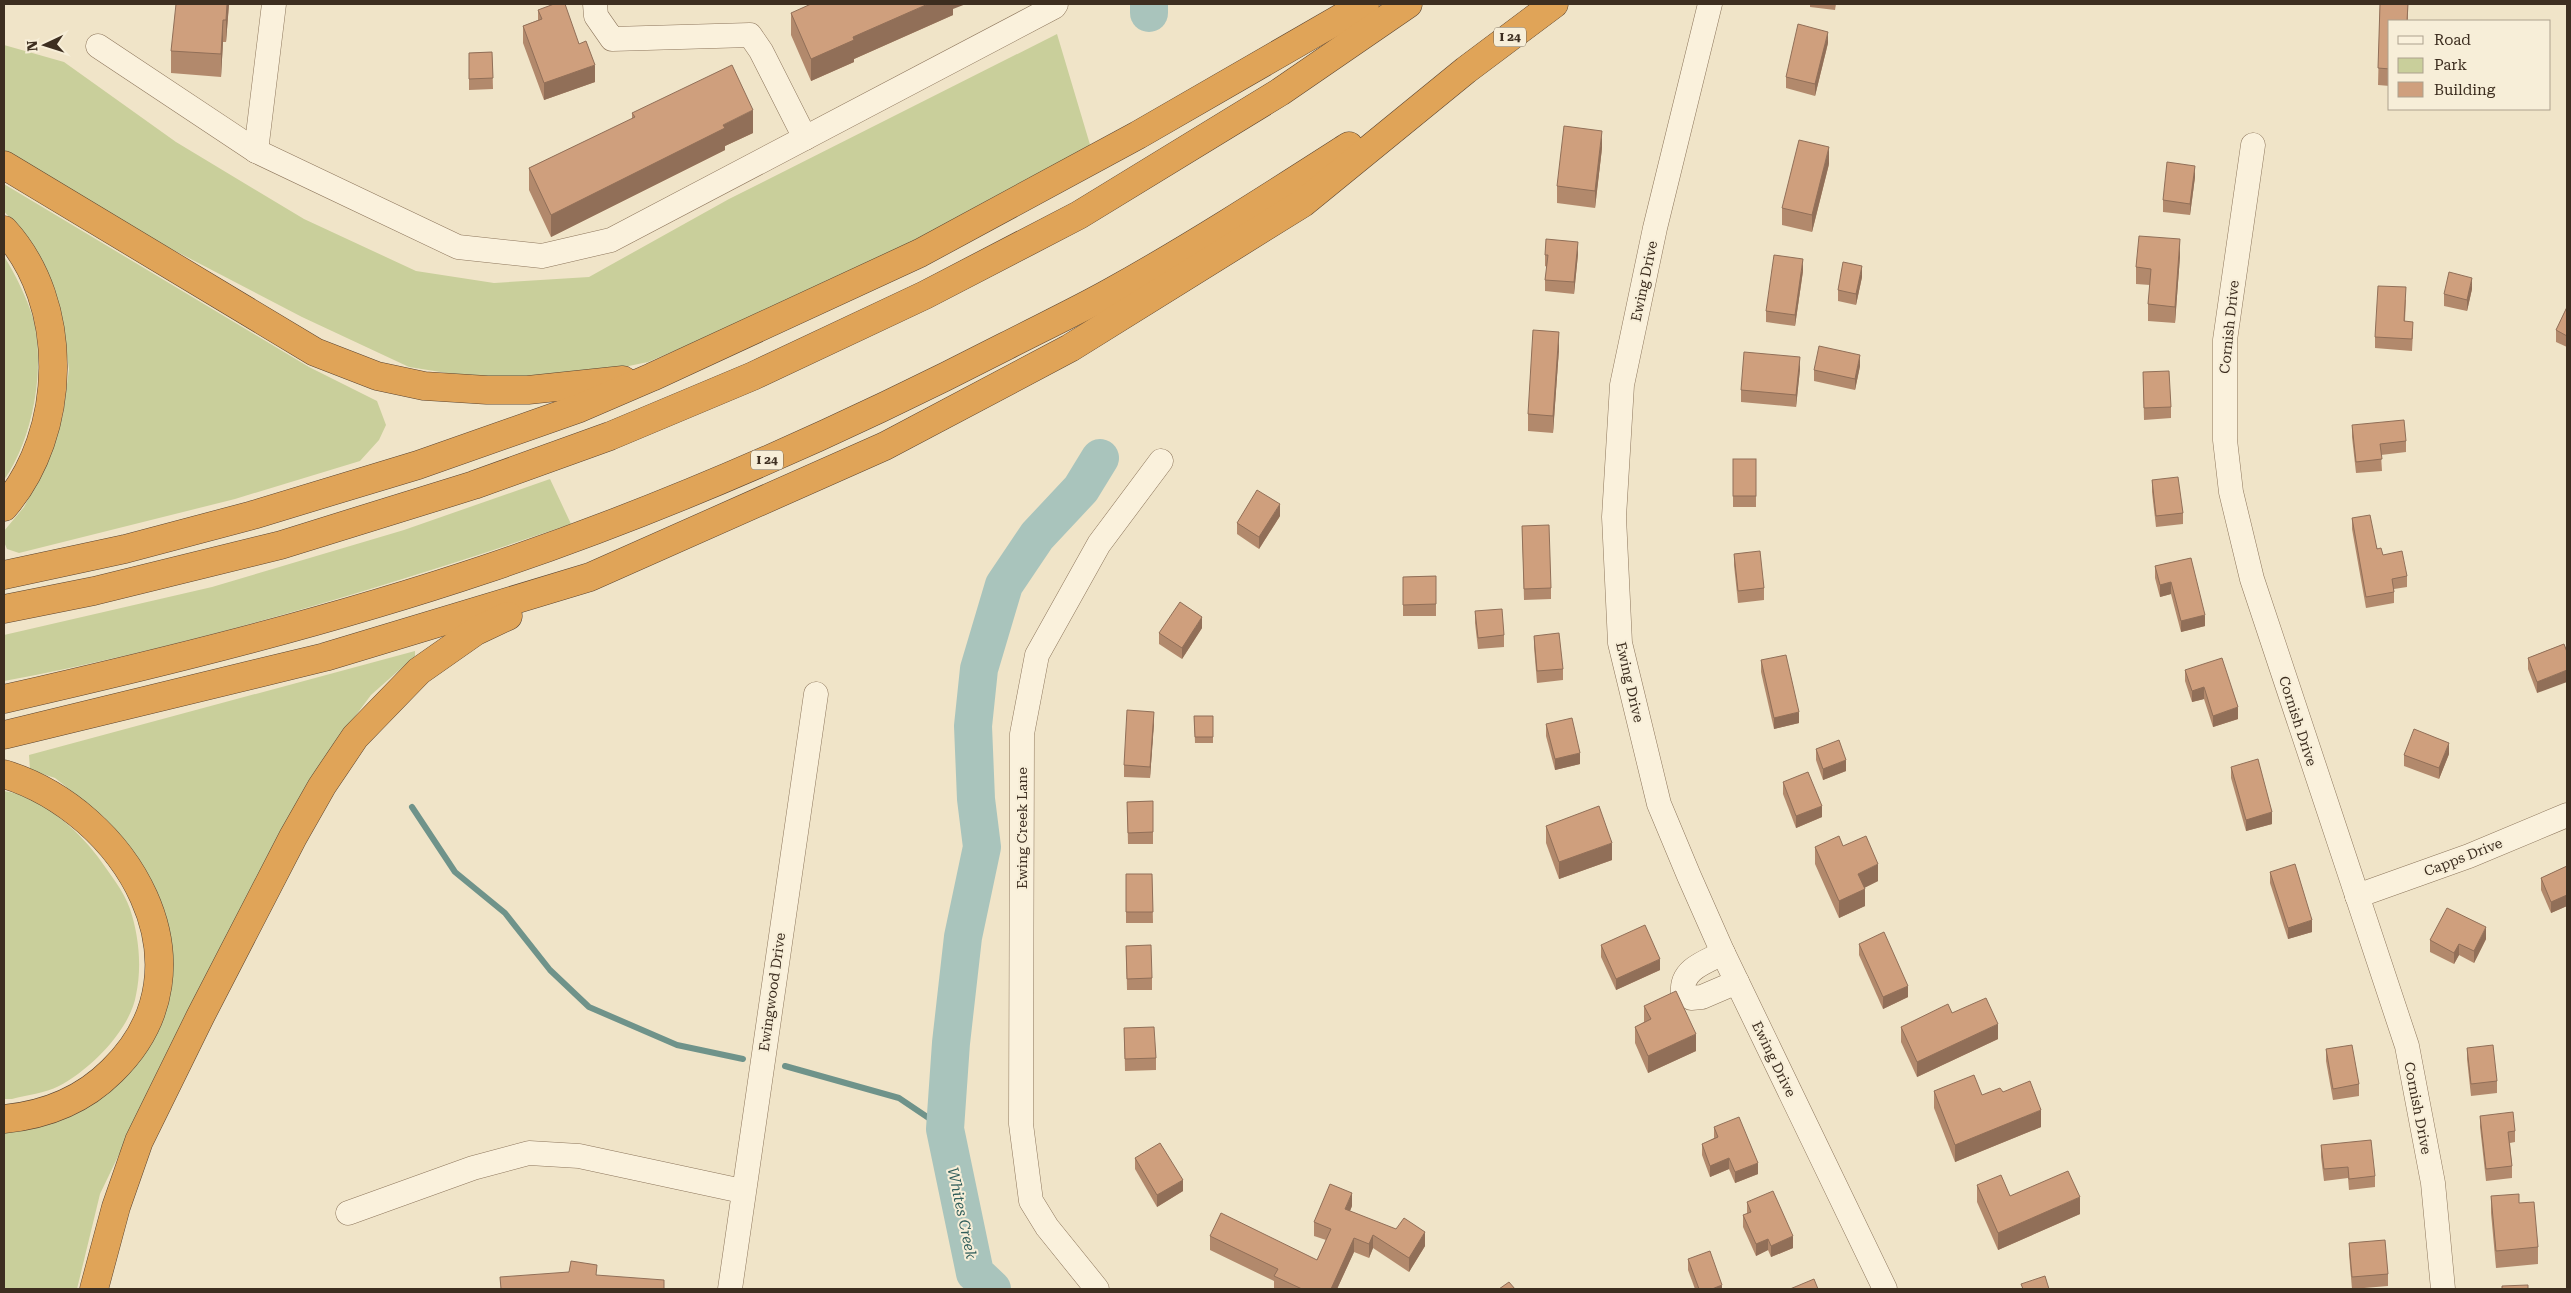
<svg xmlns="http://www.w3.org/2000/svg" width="2571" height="1293" viewBox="0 0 2571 1293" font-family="'Roboto Serif',serif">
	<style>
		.green { fill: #c9cf9b }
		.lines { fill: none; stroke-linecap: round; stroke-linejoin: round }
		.stream { stroke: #6f938a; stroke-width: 6 }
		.river { stroke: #a9c4bc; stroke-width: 38 }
		.minor-casing { stroke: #8d765c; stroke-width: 25 }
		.highway-casing { stroke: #5b4430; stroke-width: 29 }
		.minor { stroke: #faf1dc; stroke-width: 24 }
		.highway { stroke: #e0a458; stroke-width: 28 }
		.wall { fill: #b2896c }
		.shaded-wall { fill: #916f58 }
		.building { fill: #cf9f7d; stroke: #916f58 }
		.labels { text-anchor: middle; stroke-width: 4; stroke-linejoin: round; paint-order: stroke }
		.shield { fill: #f7eed8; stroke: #756857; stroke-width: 1 }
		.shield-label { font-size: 12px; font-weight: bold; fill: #3d2e20 }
		.street-label { font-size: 14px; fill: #3d2e20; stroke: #f7eed8 }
		.water-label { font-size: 15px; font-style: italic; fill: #2f5d5a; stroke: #f7eed8 }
	</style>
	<rect width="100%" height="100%" fill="#f0e4c8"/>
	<g class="green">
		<path d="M1057,34L1091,148L974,212L761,314L648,362L576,377L491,380L409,367L302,317L160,243L4,150V45L64,62L176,142L304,219L416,271L494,283L589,277L729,199Z"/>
		<path d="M4,184L309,367L377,401L386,425L379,440L360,461L235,499L19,553L7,549L4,542V531L24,507L43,471L63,415L69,369L62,323L34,250L4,211Z"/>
		<path d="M4,256C16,276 26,296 33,318C46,367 33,439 4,480Z"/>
		<path d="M550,479L571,524C385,587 197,645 4,681V635L212,587L404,530Z"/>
		<path d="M415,651V656L371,695L339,738L136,1119L100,1194L77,1289H4V1130L99,1099L126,1076L147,1049L160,1022L166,924L149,878L124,841L104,817L55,778L30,770L29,755Z"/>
		<path d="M4,791C40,796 77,829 98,857C109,873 124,891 130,909C139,936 142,967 136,995C130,1030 90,1070 59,1086C45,1093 27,1095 12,1099H4Z"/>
	</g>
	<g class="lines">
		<g class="stream">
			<path d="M412,807L455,872L505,913L550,970L589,1007L677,1045L743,1059"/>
			<path d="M785,1066L899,1098L945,1129"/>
		</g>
		<g class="river">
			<path d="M1149,4V13"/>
			<path d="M992,1289L975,1273L945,1129L951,1043L963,937L982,847L976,799L973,726L979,669L1004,585L1037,536L1081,489L1100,458"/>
		</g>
		<g class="minor-casing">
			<g id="minor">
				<path d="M595,4L596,16L612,39L750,35L761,51L805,138"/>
				<path d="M1710,4L1655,228L1622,385L1614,517L1620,643L1659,804L1689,876L1723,953L1885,1289"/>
				<path d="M98,46L256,151L458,247L542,256L611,240L1054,7L1056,4"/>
				<path d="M2253,145L2225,340V440L2231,492L2252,579L2407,1046L2433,1183L2443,1289"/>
				<path d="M256,151L274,4"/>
				<path d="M2357,896L2469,856L2567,815"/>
				<path d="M1723,953C1706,962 1681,969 1683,992L1691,998L1702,997L1737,982"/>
				<path d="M348,1213L473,1168L529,1153L579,1156L742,1191"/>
				<path d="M730,1289L816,694"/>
				<path d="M1097,1289L1047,1227L1031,1201L1021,1124L1022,734L1037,655L1099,544L1161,461"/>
			</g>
		</g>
		<g class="highway-casing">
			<g id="highway">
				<path d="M4,165L315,352L377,376L424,386L487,390H528L623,380"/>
				<path d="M4,230C71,303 68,433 4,507"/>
				<path d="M4,575L125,549L253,515L418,465L580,408L652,377L920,253L1138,135L1365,4"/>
				<path d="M4,609L94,591L281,545L474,485L610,436L753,376L925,295L1079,215L1280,92L1408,4"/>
				<path d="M4,699C166,662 328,622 486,569C665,509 839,432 1006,346C1041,328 1077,311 1111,292C1192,247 1271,196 1349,146"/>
				<path d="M4,735L325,657L590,577L885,446L1070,348L1303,203L1466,70L1554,4"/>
				<path d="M4,774C125,811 220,966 112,1071C83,1100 45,1115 4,1119"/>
				<path d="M94,1289L116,1207L139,1141L200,1017L293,837L322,786L355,737L419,671L476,631L508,616"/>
			</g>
		</g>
		<use href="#minor" class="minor"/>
		<use href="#highway" class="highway"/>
	</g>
	<g class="wall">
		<path d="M229,4L226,42H223L221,77L171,73V51Z"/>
		<path d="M1810,4H1836L1835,10L1810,7Z"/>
		<path d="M2380,4H2408V21H2390V86L2378,85Z"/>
		<path d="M953,9V15L854,59V62L811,81L791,35V13Z"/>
		<path d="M538,10L579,44L595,82L544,100L523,43V26L538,20Z"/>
		<path d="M1828,43L1815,96L1786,88V77Z"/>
		<path d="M492,52L493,89L469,90V53Z"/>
		<path d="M632,113L753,133L725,146V150L551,237L529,190V168L632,119Z"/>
		<path d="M1602,148L1595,208L1557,203V186Z"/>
		<path d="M1829,164L1812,232L1782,225V208Z"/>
		<path d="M2195,177L2190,215L2163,212V200Z"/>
		<path d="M1578,254L1574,294L1545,291V280L1547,267L1545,266V255Z"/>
		<path d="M2180,256L2175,323L2148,321V304L2150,285L2136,284V267Z"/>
		<path d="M1803,271L1795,326L1766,322V311Z"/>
		<path d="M1862,277L1856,305L1838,301V290Z"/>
		<path d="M2472,289L2467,311L2444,306V294Z"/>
		<path d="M2406,299L2405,321L2413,333L2412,351L2375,348V337Z"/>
		<path d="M2567,307V347L2556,342V330Z"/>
		<path d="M1559,349L1553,433L1528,431V414Z"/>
		<path d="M1860,366L1855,390L1814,381V370Z"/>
		<path d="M1800,369L1796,407L1741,402V390Z"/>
		<path d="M2143,372L2171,407V418L2144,420Z"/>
		<path d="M2352,425L2406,441V452L2381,455L2382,471L2356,473L2352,437Z"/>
		<rect x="1733" y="459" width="23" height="48"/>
		<path d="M2152,480L2183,513V524L2156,527L2152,492Z"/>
		<path d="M1280,516L1259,549L1237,534V523Z"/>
		<path d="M2352,518L2383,555L2407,576V587L2394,589V603L2366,608L2352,529Z"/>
		<path d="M1522,526L1551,588V599L1524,600Z"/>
		<path d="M1734,554L1764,588V600L1738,603L1734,565Z"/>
		<path d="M2191,558L2205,626L2181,632L2171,594L2160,597L2155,578V566Z"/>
		<path d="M1436,576V616H1403V577Z"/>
		<path d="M1475,611L1504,635V647L1478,649L1475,623Z"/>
		<path d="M1202,628L1182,659L1159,644V633Z"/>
		<path d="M1534,636L1563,669V680L1537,683L1534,647Z"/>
		<path d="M2564,644L2537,693L2528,669V658Z"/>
		<path d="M1761,660L1799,723L1774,729L1761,672Z"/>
		<path d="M2185,670L2238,719L2213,727L2204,699L2192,702L2185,681Z"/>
		<path d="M1194,716H1213V743H1195Z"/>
		<path d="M1154,723L1150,778L1124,777V765Z"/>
		<path d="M1546,724L1580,764L1555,770L1546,736Z"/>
		<path d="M1816,749L1846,771L1823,780L1816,760Z"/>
		<path d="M2449,754L2439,779L2404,766V755Z"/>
		<path d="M2231,767L2272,824L2246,831L2231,778Z"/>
		<path d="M1783,782L1822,817L1796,828L1783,794Z"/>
		<path d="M1153,801V844H1128L1127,802Z"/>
		<path d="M1546,826L1612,860L1559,879L1546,843Z"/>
		<path d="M1843,846L1878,881L1864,888L1865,906L1839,918L1815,864V847Z"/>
		<path d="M2567,866V906L2551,913L2541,890V878Z"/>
		<path d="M2270,872L2312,932L2288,939L2270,883Z"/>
		<path d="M1126,874H1152L1153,923H1126Z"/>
		<path d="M2486,939L2474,963L2459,955L2454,964L2430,952V940Z"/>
		<path d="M1859,944L1908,997L1883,1009L1859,955Z"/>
		<path d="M1601,945L1660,970L1616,990L1601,957Z"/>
		<path d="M1126,946L1152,978V990H1127Z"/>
		<path d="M1644,1006L1696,1051L1648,1073L1635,1043V1027L1644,1022Z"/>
		<path d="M1952,1013L1998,1039L1917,1077L1901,1042V1027Z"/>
		<path d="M1124,1028L1156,1058V1070L1125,1071Z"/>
		<path d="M2467,1048L2497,1081V1093L2471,1096L2467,1059Z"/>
		<path d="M2326,1049L2359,1084V1096L2333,1100L2326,1061Z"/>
		<path d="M1934,1091L1982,1095L2041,1127L1955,1162L1934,1108Z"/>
		<path d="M2480,1116L2515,1131V1142L2510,1143L2512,1166V1178L2486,1181L2480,1127Z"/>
		<path d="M1714,1127L1758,1174L1735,1183L1729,1169L1710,1177L1702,1155V1144L1714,1138Z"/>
		<path d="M2321,1145L2375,1176V1187L2349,1190L2348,1178L2324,1181L2321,1157Z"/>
		<path d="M1135,1158L1183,1191L1157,1207L1135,1169Z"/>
		<path d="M1977,1185L2010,1196L2080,1214L1998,1250L1977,1202Z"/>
		<path d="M2491,1196L2519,1203L2538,1247V1264L2496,1268L2491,1213Z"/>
		<path d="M1747,1202L1793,1248L1771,1257L1768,1250L1756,1256L1743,1227V1215L1747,1214Z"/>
		<path d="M1352,1206L1350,1211L1425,1246L1409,1272L1373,1248L1369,1258L1354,1252L1337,1289H1274V1281L1210,1250V1236L1317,1260L1326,1240L1314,1236V1222Z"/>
		<path d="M2349,1243L2388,1274V1286L2352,1289L2349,1254Z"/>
		<path d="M1688,1259L1722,1289H1695L1688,1270Z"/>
	</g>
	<g class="shaded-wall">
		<path d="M227,4H229L226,42V20Z"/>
		<path d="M928,4H966L953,9V15L854,59V62L811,81V59L853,37Z"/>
		<path d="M223,20V42L221,77V54Z"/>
		<path d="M1828,32V43L1815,96V84Z"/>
		<path d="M595,65V82L544,100V83Z"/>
		<path d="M753,110V133L725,146V150L551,237V215L723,125Z"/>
		<path d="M1602,131V148L1595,208V191Z"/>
		<path d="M1829,147V164L1812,232V215Z"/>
		<path d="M2195,166V177L2190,215V204Z"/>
		<path d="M2180,239V256L2175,323V307Z"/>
		<path d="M1578,242V254L1574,294V282Z"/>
		<path d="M1803,259V271L1795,326V315Z"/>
		<path d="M1862,266V277L1856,305V294Z"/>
		<path d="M2472,278V289L2467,311V300Z"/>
		<path d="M1559,332V349L1553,433V416Z"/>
		<path d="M1860,355V366L1855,390V379Z"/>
		<path d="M1800,357V369L1796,407V395Z"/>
		<path d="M1280,504V516L1259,549V537Z"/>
		<path d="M2171,582V594L2160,597V585Z"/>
		<path d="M2205,615V626L2181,632V621Z"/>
		<path d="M1202,617V628L1182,659V648Z"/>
		<path d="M2567,670V682L2537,693V682Z"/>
		<path d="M2204,687V699L2192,702V691Z"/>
		<path d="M2238,707V719L2213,727V716Z"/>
		<path d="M1154,712V723L1150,778V767Z"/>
		<path d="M1799,712V723L1774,729V718Z"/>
		<path d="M2449,743V754L2439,779V768Z"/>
		<path d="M1580,753V764L1555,770V759Z"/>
		<path d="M1846,760V771L1823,780V769Z"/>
		<path d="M1822,806V817L1796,828V816Z"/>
		<path d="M2272,812V824L2246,831V820Z"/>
		<path d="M1612,843V860L1559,879V862Z"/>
		<path d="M1878,864V881L1858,891V874Z"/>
		<path d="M1865,889V906L1839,918V901Z"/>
		<path d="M2567,895V906L2551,913V902Z"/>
		<path d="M2312,920V932L2288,939V928Z"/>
		<path d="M2486,927V939L2474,963V951Z"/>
		<path d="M2459,944V955L2454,964V953Z"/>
		<path d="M1660,959V970L1616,990V979Z"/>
		<path d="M1908,986V997L1883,1009V997Z"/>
		<path d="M1998,1024V1039L1917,1077V1062Z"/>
		<path d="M1696,1034V1051L1648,1073V1056Z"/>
		<path d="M2041,1110V1127L1955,1162V1145Z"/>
		<path d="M1729,1158V1169L1710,1177V1166Z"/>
		<path d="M1758,1163V1174L1735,1183V1172Z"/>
		<path d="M1183,1180V1191L1157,1207V1195Z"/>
		<path d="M1352,1193V1206L1345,1222V1209Z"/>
		<path d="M2080,1197V1214L1998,1250V1233Z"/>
		<path d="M1425,1232V1246L1409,1272V1258Z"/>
		<path d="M1373,1235V1248L1369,1258V1244Z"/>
		<path d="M1793,1236V1248L1771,1257V1246Z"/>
		<path d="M1354,1238V1252L1337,1289H1331Z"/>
		<path d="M1768,1239V1250L1756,1256V1244Z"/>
		<path d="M1722,1285V1289H1712Z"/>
	</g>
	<g class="building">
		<path d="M176,4H227L226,20H223L221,54L171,51Z"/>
		<path d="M554,4H565L579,44L586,41L595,65L544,83L523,26L542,19L538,10Z"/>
		<path d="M811,4H928L853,37L854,40L811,59L791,13Z"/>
		<path d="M2380,4H2408L2407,21H2390V69L2378,68Z"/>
		<path d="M1798,24L1828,32L1815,84L1786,77Z"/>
		<path d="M492,52L493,78L469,79V53Z"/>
		<path d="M732,65L753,110L723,125L725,128L551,215L529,168L635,117L632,113Z"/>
		<path d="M1564,126L1602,131L1595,191L1557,186Z"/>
		<path d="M1799,140L1829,147L1812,215L1782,208Z"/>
		<path d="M2167,162L2195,166L2190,204L2163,200Z"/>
		<path d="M2139,236L2180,239L2175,307L2148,304L2151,269L2136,267Z"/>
		<path d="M1546,239L1578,242L1574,282L1545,280L1548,255H1545Z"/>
		<path d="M1774,255L1803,259L1795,315L1766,311Z"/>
		<path d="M1843,262L1862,266L1856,294L1838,290Z"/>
		<path d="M2449,272L2472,278L2467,300L2444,294Z"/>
		<path d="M2378,286L2406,287L2404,321L2413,322L2412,339L2375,337Z"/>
		<path d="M2567,307V336L2556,330Z"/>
		<path d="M1533,330L1559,332L1553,416L1528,414Z"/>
		<path d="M1819,346L1860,355L1855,379L1814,370Z"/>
		<path d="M1744,352L1800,357L1796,395L1741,390Z"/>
		<path d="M2169,371L2171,407L2144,408L2143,372Z"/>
		<path d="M2404,420L2406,441L2380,444L2382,459L2356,462L2352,425Z"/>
		<rect x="1733" y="459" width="23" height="37"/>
		<path d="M2178,477L2183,513L2156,516L2152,480Z"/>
		<path d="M1257,490L1280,504L1259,537L1237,523Z"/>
		<path d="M2370,515L2377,549L2381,548L2383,555L2402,551L2407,576L2392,579L2394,592L2366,597L2352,518Z"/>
		<path d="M1549,525L1551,588L1524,589L1522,526Z"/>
		<path d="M1760,551L1764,588L1738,591L1734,554Z"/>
		<path d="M2191,558L2205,615L2181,621L2171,582L2160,585L2155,566Z"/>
		<path d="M1436,576V604L1403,605V577Z"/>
		<path d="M1180,602L1202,617L1182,648L1159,633Z"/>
		<path d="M1502,609L1504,635L1478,638L1475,611Z"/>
		<path d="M1559,633L1563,669L1537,671L1534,636Z"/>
		<path d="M2564,644L2567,652V670L2537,682L2528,658Z"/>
		<path d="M1786,655L1799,712L1774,718L1761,660Z"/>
		<path d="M2222,658L2238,707L2213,716L2204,687L2192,691L2185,670Z"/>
		<path d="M1127,710L1154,712L1150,767L1124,765Z"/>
		<path d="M1194,716H1213V737H1195Z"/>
		<path d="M1572,718L1580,753L1555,759L1546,724Z"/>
		<path d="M2414,729L2449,743L2439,768L2404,755Z"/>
		<path d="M1839,740L1846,760L1823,769L1816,749Z"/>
		<path d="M2258,759L2272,812L2246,820L2231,767Z"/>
		<path d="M1808,772L1822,806L1796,816L1783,782Z"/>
		<path d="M1153,801V832L1128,833L1127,802Z"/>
		<path d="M1599,806L1612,843L1559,862L1546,826Z"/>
		<path d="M1839,836L1843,846L1866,836L1878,864L1858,874L1865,889L1839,901L1815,847Z"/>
		<path d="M2295,864L2312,920L2288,928L2270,872Z"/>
		<path d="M2567,866V895L2551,902L2541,878Z"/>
		<path d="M1126,874H1152L1153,912H1126Z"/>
		<path d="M2447,908L2486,927L2474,951L2459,944L2454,953L2430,940Z"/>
		<path d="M1645,925L1660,959L1616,979L1601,945Z"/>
		<path d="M1884,932L1908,986L1883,997L1859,944Z"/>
		<path d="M1151,945L1152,978L1127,979L1126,946Z"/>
		<path d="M1676,991L1696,1034L1648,1056L1635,1027L1651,1019L1644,1006Z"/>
		<path d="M1986,998L1998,1024L1917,1062L1901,1027L1948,1004L1952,1013Z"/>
		<path d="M1154,1027L1156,1058L1125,1059L1124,1028Z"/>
		<path d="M2352,1045L2359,1084L2333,1089L2326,1049Z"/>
		<path d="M2493,1045L2497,1081L2471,1084L2467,1048Z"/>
		<path d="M1974,1075L1982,1095L2000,1088L2003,1092L2030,1081L2041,1110L1955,1145L1934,1091Z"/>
		<path d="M2513,1112L2515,1131L2508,1132L2512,1166L2486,1169L2480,1116Z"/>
		<path d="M1739,1117L1758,1163L1735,1172L1729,1158L1710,1166L1702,1144L1718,1137L1714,1127Z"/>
		<path d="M2371,1140L2375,1176L2349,1179L2348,1167L2324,1169L2321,1145Z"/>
		<path d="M1160,1143L1183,1180L1157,1195L1135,1158Z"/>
		<path d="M2068,1171L2080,1197L1998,1233L1977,1185L2001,1175L2010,1196Z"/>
		<path d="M1330,1184L1352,1193L1345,1209L1396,1229L1404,1218L1425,1232L1409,1258L1373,1235L1369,1244L1354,1238L1331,1289H1302L1274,1276L1278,1269L1210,1236L1221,1213L1317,1260L1331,1229L1314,1222Z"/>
		<path d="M1773,1191L1793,1236L1771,1246L1768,1239L1756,1244L1743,1215L1751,1212L1747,1202Z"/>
		<path d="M2519,1194V1203L2534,1202L2538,1247L2496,1251L2491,1196Z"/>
		<path d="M2385,1240L2388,1274L2352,1277L2349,1243Z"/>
		<path d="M1710,1251L1722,1285L1712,1289H1699L1688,1259Z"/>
		<path d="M571,1261L597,1265L596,1275L664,1280V1289H501L500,1277L569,1272Z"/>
		<path d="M2045,1276L2049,1289H2023L2021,1284Z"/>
		<path d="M1814,1279L1818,1289H1790Z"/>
		<path d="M1509,1282L1515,1289H1499Z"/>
		<path d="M2528,1285V1289H2502V1286Z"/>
	</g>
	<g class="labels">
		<g class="shield">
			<rect x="1494" y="27.5" width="32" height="19" rx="4"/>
			<rect x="751" y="450.5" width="32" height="19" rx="4"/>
		</g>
		<g class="shield-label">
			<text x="1510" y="41">I 24</text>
			<text x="767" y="464">I 24</text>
		</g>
		<g class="street-label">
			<text transform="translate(1644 281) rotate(-78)" y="5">Ewing Drive</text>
			<text transform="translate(2229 327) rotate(-84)" y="5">Cornish Drive</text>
			<text transform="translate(1630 682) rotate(77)" y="5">Ewing Drive</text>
			<text transform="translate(2298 721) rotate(72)" y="5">Cornish Drive</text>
			<text transform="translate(1022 828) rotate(-90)" y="5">Ewing Creek Lane</text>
			<text transform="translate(2463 857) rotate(-21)" y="5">Capps Drive</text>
			<text transform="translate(772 992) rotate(-82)" y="5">Ewingwood Drive</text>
			<text transform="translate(1774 1059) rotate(64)" y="5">Ewing Drive</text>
			<text transform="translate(2418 1108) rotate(79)" y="5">Cornish Drive</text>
		</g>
		<g class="water-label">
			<text transform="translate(962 1213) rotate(78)" y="5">Whites Creek</text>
		</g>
	</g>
	<rect width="2571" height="1293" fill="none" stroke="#3d2e20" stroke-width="10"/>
	<rect x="2388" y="20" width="162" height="90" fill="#f7eed8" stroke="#ada18e"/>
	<rect x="2398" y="36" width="25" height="8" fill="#faf1dc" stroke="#ada18e"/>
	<text x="2434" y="45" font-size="15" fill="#3d2e20">Road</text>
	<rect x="2398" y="58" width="25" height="15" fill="#c9cf9b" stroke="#ada18e"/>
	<text x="2434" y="70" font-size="15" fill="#3d2e20">Park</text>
	<rect x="2398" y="82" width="25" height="15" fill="#cf9f7d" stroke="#ada18e"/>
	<text x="2434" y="95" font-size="15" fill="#3d2e20">Building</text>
	<g transform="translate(45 45) rotate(266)" stroke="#f7eed8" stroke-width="4" paint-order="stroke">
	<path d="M0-4L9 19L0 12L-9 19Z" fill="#3d2e20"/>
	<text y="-8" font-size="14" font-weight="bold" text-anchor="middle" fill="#3d2e20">N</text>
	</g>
</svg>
